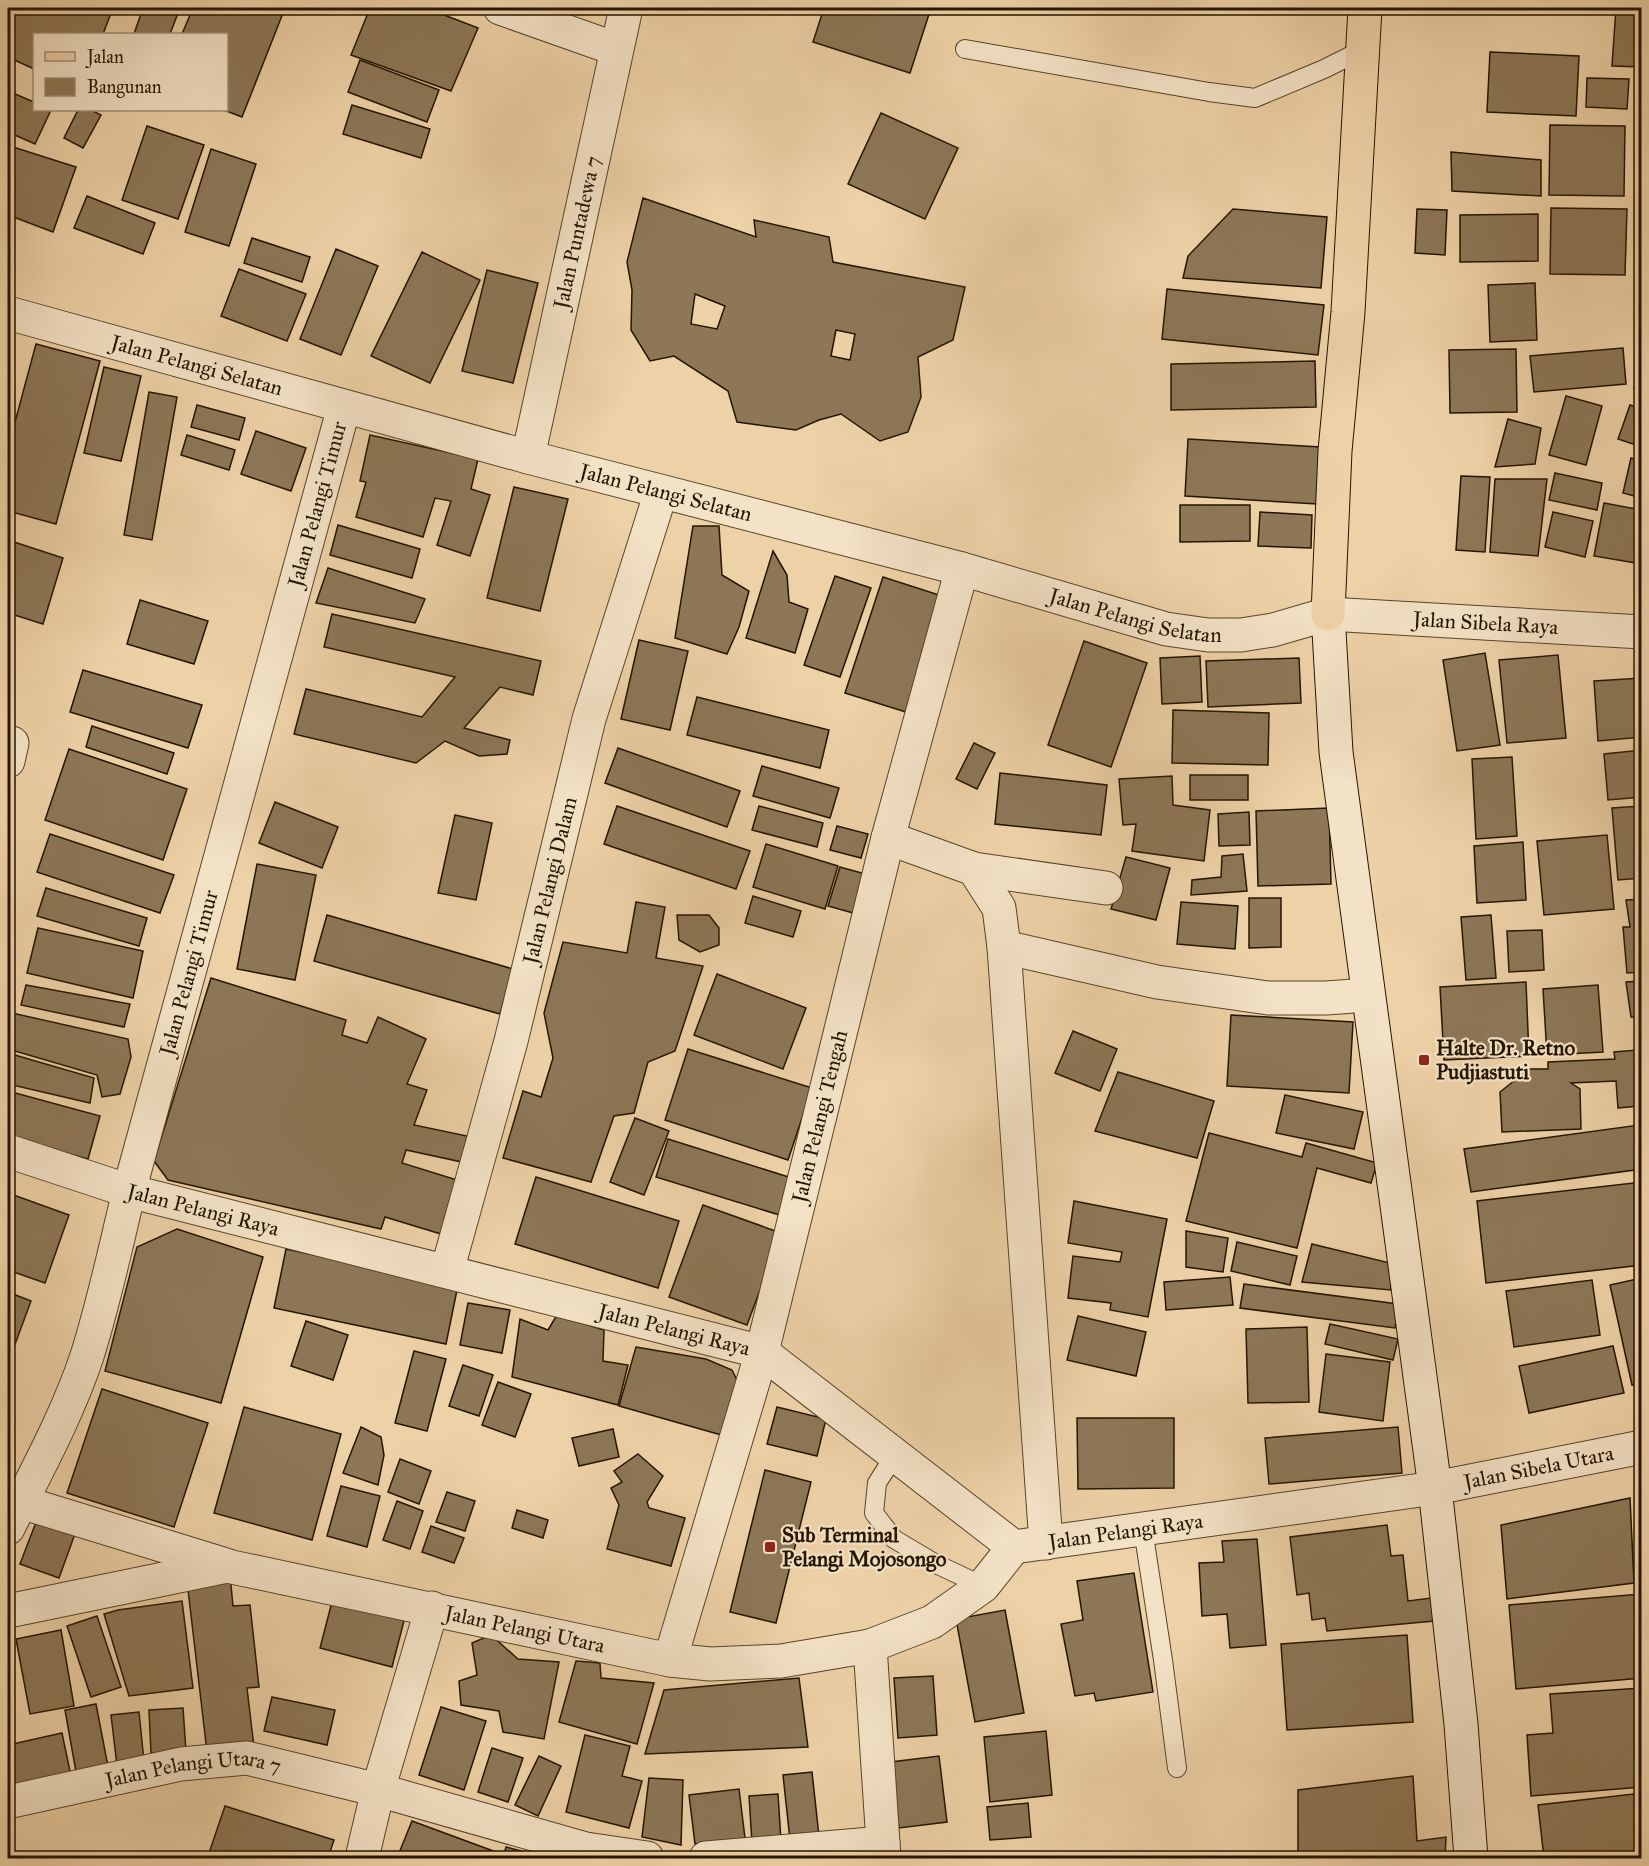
<svg xmlns="http://www.w3.org/2000/svg" width="1649" height="1866" viewBox="0 0 1649 1866" font-family="'IM FELL Great Primer',serif">
	<style>
		.building { fill: #8d7757; stroke: #241500; stroke-width: 1.5; fill-rule: evenodd }
		.lines { fill: none; stroke-linecap: round; stroke-linejoin: round }
		.service-casing { stroke: #56442a; stroke-width: 20 }
		.minor-casing { stroke: #56442a; stroke-width: 35 }
		.tertiary-casing { stroke: #56442a; stroke-width: 35 }
		.secondary-casing { stroke: #241500; stroke-width: 35 }
		.primary-casing { stroke: #241500; stroke-width: 35 }
		.service { stroke: #f4e2c6; stroke-width: 18 }
		.minor { stroke: #f4e2c6; stroke-width: 33 }
		.tertiary { stroke: #f4e2c6; stroke-width: 33 }
		.secondary { stroke: #f4e2c6; stroke-width: 33 }
		.primary { stroke: #eed2a7; stroke-width: 33 }
		.poi-dot { fill: #8f2418; stroke: #f4e2c6; stroke-width: 2 }
		.labels { text-anchor: middle; stroke-width: 4.5; stroke-linejoin: round; paint-order: stroke }
		.street-label { font-size: 21px; fill: #241500; stroke: #f4e2c6 }
		.poi-label { font-size: 21px; font-weight: bold; fill: #241500; stroke: #f4e2c6; text-anchor: start }
	</style>
	<rect width="100%" height="100%" fill="#eed2a7"/>
	<filter id="stains"><feTurbulence type="fractalNoise" baseFrequency=".00333" numOctaves="4"/><feColorMatrix values="0 0 0 0 .2 0 0 0 0 .09 0 0 0 0 .02 0 0 0 .5 -.17"/></filter>
	<radialGradient id="worn" r=".72"><stop offset=".6" stop-color="#630" stop-opacity="0"/><stop offset="1" stop-color="#630" stop-opacity=".3"/></radialGradient>
	<g class="building">
		<path d="M8,8H113L103,34H34V69L8,57Z"/>
		<path d="M143,8H180L170,34H134Z"/>
		<path d="M193,8H285L242,117L224,110H226V34H182Z"/>
		<path d="M370,8H426L478,28L451,91L351,55Z"/>
		<path d="M824,8H931L910,73L813,42Z"/>
		<path d="M1616,8H1642V67L1612,66Z"/>
		<path d="M1490,52L1579,56L1576,116L1487,112Z"/>
		<path d="M360,60L439,90L427,122L348,92Z"/>
		<path d="M1587,78L1629,79L1627,109L1586,107Z"/>
		<path d="M8,91L34,102V110H51L35,144L8,132Z"/>
		<path d="M352,105L430,129L421,158L343,134Z"/>
		<path d="M78,110H91L101,115L83,148L64,138Z"/>
		<path d="M881,113L958,148L925,219L848,184Z"/>
		<path d="M1550,125L1625,126L1624,196L1549,195Z"/>
		<path d="M147,126L204,145L178,219L122,200Z"/>
		<path d="M13,147L76,167L53,232L8,215V164Z"/>
		<path d="M211,149L256,164L229,246L185,232Z"/>
		<path d="M1451,152L1541,160V196L1452,191Z"/>
		<path d="M87,196L155,223L143,254L74,228Z"/>
		<path d="M643,198L756,237L754,220L829,237L833,262L965,287L953,340L918,357L921,397L908,432L880,441L841,414L819,420L796,430L737,422L728,391L674,356L650,361L631,330L632,290L627,262ZM695,294L725,306L717,329L691,324ZM836,330L855,334L850,360L831,356Z"/>
		<path d="M1551,208L1627,209L1625,275L1550,274Z"/>
		<path d="M1233,209L1327,217L1321,288L1183,278L1188,256Z"/>
		<path d="M1417,209L1447,210L1445,255L1415,253Z"/>
		<path d="M1538,214V261L1460,262V215Z"/>
		<path d="M252,238L310,257L302,282L244,263Z"/>
		<path d="M336,249L378,266L341,355L300,339Z"/>
		<path d="M422,252L480,280L430,383L371,356Z"/>
		<path d="M239,269L306,294L287,341L221,316Z"/>
		<path d="M487,270L538,283L513,383L462,371Z"/>
		<path d="M1535,283L1537,340L1490,342L1488,285Z"/>
		<path d="M1167,289L1324,305L1318,355L1162,339Z"/>
		<path d="M36,344L100,361L56,524L8,511V448Z"/>
		<path d="M1623,348L1626,384L1534,392L1530,356Z"/>
		<path d="M1516,349L1517,412L1450,413L1449,350Z"/>
		<path d="M1640,357H1642V391L1634,389Z"/>
		<path d="M1315,361L1316,407L1171,410V364Z"/>
		<path d="M104,367L141,376L121,461L84,453Z"/>
		<path d="M149,392L177,397L152,540L124,535Z"/>
		<path d="M1566,396L1602,406L1586,465L1549,455Z"/>
		<path d="M197,405L245,418L239,440L191,427Z"/>
		<path d="M1630,405L1642,409V447L1618,439Z"/>
		<path d="M1508,419L1541,428L1535,464L1495,467Z"/>
		<path d="M256,431L306,448L291,491L241,474Z"/>
		<path d="M187,435L235,450L229,470L181,455Z"/>
		<path d="M370,435L478,459L471,489L490,495L470,556L437,545L451,501L435,498L423,537L356,517L366,482L360,481Z"/>
		<path d="M1188,439L1320,447L1317,504L1185,496Z"/>
		<path d="M1631,458L1642,461V498L1623,493Z"/>
		<path d="M1555,473L1602,483L1597,510L1549,500Z"/>
		<path d="M1461,476L1490,477L1485,552L1456,550Z"/>
		<path d="M1495,479H1547L1538,556L1490,552Z"/>
		<path d="M514,487L568,499L540,611L487,598Z"/>
		<path d="M1604,503L1642,510V564L1594,556Z"/>
		<path d="M1180,505H1250V541L1180,542Z"/>
		<path d="M1260,512L1312,515L1311,548L1258,546Z"/>
		<path d="M1553,512L1593,521L1585,557L1545,547Z"/>
		<path d="M338,525L420,549L412,578L330,555Z"/>
		<path d="M693,526H719L722,575L749,591L739,627L727,654L675,638Z"/>
		<path d="M8,540L63,558L43,624L8,613Z"/>
		<path d="M773,551L787,575L789,602L808,609L795,653L746,638Z"/>
		<path d="M328,568L425,599L415,623L316,603Z"/>
		<path d="M835,576L871,588L840,677L804,665Z"/>
		<path d="M883,577L942,596L906,712L845,693Z"/>
		<path d="M140,600L208,621L194,664L127,644Z"/>
		<path d="M332,614L541,661L533,695L500,687L464,728L510,740L507,754L479,756L445,741L416,763L294,734L306,689L422,717L455,677L324,647Z"/>
		<path d="M639,640L688,651L670,730L621,719Z"/>
		<path d="M1084,641L1147,663L1111,767L1048,745Z"/>
		<path d="M1485,653L1500,745L1457,751L1443,660Z"/>
		<path d="M1558,655L1566,738L1507,743L1499,660Z"/>
		<path d="M1200,656L1202,702L1162,704L1160,658Z"/>
		<path d="M1299,658L1301,703L1208,707L1206,661Z"/>
		<path d="M83,670L202,705L188,748L70,712Z"/>
		<path d="M1642,678V737L1598,741L1594,681Z"/>
		<path d="M697,697L829,730L820,768L687,735Z"/>
		<path d="M1173,710L1269,713L1268,765L1172,763Z"/>
		<path d="M92,726L174,753L167,774L86,747Z"/>
		<path d="M974,743L995,753L977,789L956,779Z"/>
		<path d="M618,748L740,791L727,827L605,783Z"/>
		<path d="M69,749L187,789L163,860L45,820Z"/>
		<path d="M1642,750V797L1608,800L1604,754Z"/>
		<path d="M1512,757L1517,836L1476,839L1472,759Z"/>
		<path d="M762,766L839,788L830,818L753,796Z"/>
		<path d="M1000,773L1107,785L1101,835L995,824Z"/>
		<rect x="1190" y="775" width="58" height="25"/>
		<path d="M1172,776L1173,805L1210,810L1204,861L1132,851L1136,824L1123,825L1119,779Z"/>
		<path d="M275,802L338,827L322,868L259,843Z"/>
		<path d="M617,806L750,851L736,889L604,844Z"/>
		<path d="M759,806L823,823L817,847L752,830Z"/>
		<path d="M1642,806V878L1618,880L1612,808Z"/>
		<path d="M1329,808L1331,884L1258,886L1256,811Z"/>
		<path d="M1249,812L1250,845L1219,846L1218,814Z"/>
		<path d="M455,815L492,823L476,900L438,893Z"/>
		<path d="M837,826L868,834L861,858L830,850Z"/>
		<path d="M50,834L174,875L160,913L37,872Z"/>
		<path d="M1607,835L1614,909L1544,915L1537,841Z"/>
		<path d="M1523,842L1526,900L1477,903L1474,846Z"/>
		<path d="M766,844L838,866L825,909L753,887Z"/>
		<path d="M1243,854L1247,891L1191,895L1192,880L1221,877L1222,856Z"/>
		<path d="M1126,857L1170,868L1156,920L1111,909Z"/>
		<path d="M257,864L316,875L295,980L237,969Z"/>
		<path d="M840,867L876,877L864,916L828,906Z"/>
		<path d="M46,888L147,918L139,946L37,916Z"/>
		<path d="M753,896L801,911L793,937L745,923Z"/>
		<path d="M1249,898H1281V947L1249,948Z"/>
		<path d="M1642,899V972L1627,973L1623,927H1630L1626,900Z"/>
		<path d="M636,902L665,907L656,958L703,966L675,1051L648,1062L634,1113L614,1116L591,1182L503,1158L523,1091L541,1097L553,1058L544,1013L563,942L627,953Z"/>
		<path d="M1181,902L1238,906L1235,949L1177,944Z"/>
		<path d="M327,915L513,969L500,1014L314,961Z"/>
		<path d="M677,915H709L719,928V945L700,952L679,940Z"/>
		<path d="M1491,915L1496,978L1466,980L1461,917Z"/>
		<path d="M38,928L143,951L133,998L27,973Z"/>
		<path d="M1542,930L1544,970L1509,972L1507,931Z"/>
		<path d="M717,974L806,1008L783,1069L694,1035Z"/>
		<path d="M211,978L346,1020L342,1035L367,1043L378,1017L426,1039L407,1084L427,1090L414,1125L467,1136L462,1162L406,1150L402,1163L457,1180L441,1234L385,1217L381,1229L168,1180L154,1161Z"/>
		<path d="M1642,981V1017H1631L1626,982Z"/>
		<path d="M1526,982L1529,1056L1444,1060L1440,987Z"/>
		<path d="M26,985L130,1004L124,1027L21,1005Z"/>
		<path d="M1598,985L1603,1052L1547,1055L1543,989Z"/>
		<path d="M12,1013L128,1039L131,1057L120,1094L102,1097L97,1075L8,1049Z"/>
		<path d="M1231,1015L1353,1022L1349,1093L1227,1086Z"/>
		<path d="M1073,1031L1117,1049L1100,1091L1055,1073Z"/>
		<path d="M688,1049L812,1088L788,1160L665,1120Z"/>
		<path d="M1637,1050L1640,1106L1618,1108L1616,1081L1571,1083L1580,1089L1581,1129L1502,1132L1500,1092L1529,1069H1548V1062L1615,1059L1614,1052Z"/>
		<path d="M8,1053L94,1078L90,1103L8,1084Z"/>
		<path d="M1118,1072L1214,1101L1197,1158L1095,1131Z"/>
		<path d="M8,1091L100,1116L88,1159L8,1138Z"/>
		<path d="M1285,1095L1363,1112L1354,1149L1276,1133Z"/>
		<path d="M635,1118L669,1131L644,1195L610,1182Z"/>
		<path d="M1639,1125L1642,1169L1471,1192L1464,1149Z"/>
		<path d="M1209,1133L1302,1157L1306,1143L1377,1163L1371,1183L1317,1168L1297,1248L1186,1221Z"/>
		<path d="M668,1139L798,1180L786,1217L656,1177Z"/>
		<path d="M536,1177L679,1221L658,1288L515,1244Z"/>
		<path d="M1642,1182V1265L1486,1283L1477,1201Z"/>
		<path d="M8,1193L69,1215L45,1283L8,1270Z"/>
		<path d="M1074,1201L1167,1219L1148,1317L1110,1310L1111,1303L1068,1298L1073,1256L1120,1262L1122,1252L1068,1243Z"/>
		<path d="M703,1205L781,1233L747,1325L669,1297Z"/>
		<path d="M177,1229L263,1257L221,1403L105,1371L137,1247Z"/>
		<path d="M1186,1231L1228,1238L1223,1272L1186,1267Z"/>
		<path d="M1237,1242L1297,1256L1290,1285L1231,1271Z"/>
		<path d="M1312,1244L1390,1263L1391,1290L1302,1282Z"/>
		<path d="M286,1249L458,1285L446,1344L274,1308Z"/>
		<path d="M1230,1277L1233,1305L1166,1310L1164,1282Z"/>
		<path d="M1642,1278V1383L1632,1385L1610,1285Z"/>
		<path d="M1592,1280L1600,1335L1514,1347L1506,1291Z"/>
		<path d="M1244,1284L1398,1304L1395,1328L1240,1308Z"/>
		<path d="M8,1292L31,1301L10,1358L8,1357Z"/>
		<path d="M468,1303L510,1310L502,1353L460,1345Z"/>
		<path d="M557,1315L604,1330L603,1361L628,1365L618,1405L512,1377L520,1319L548,1330Z"/>
		<path d="M1078,1316L1146,1332L1136,1376L1067,1360Z"/>
		<path d="M306,1321L348,1335L333,1380L291,1366Z"/>
		<path d="M1330,1324L1398,1339L1393,1360L1325,1344Z"/>
		<path d="M1307,1327L1309,1402L1248,1403L1246,1329Z"/>
		<path d="M1613,1346L1624,1393L1529,1413L1519,1366Z"/>
		<path d="M636,1347L706,1359L732,1370L742,1390L732,1438L619,1406Z"/>
		<path d="M414,1351L446,1359L427,1431L395,1423Z"/>
		<path d="M1326,1354L1390,1362L1383,1421L1319,1412Z"/>
		<path d="M463,1365L493,1375L479,1416L449,1406Z"/>
		<path d="M498,1382L531,1394L515,1437L482,1425Z"/>
		<path d="M102,1389L208,1423L174,1527L67,1493Z"/>
		<path d="M244,1407L341,1434L312,1540L214,1513Z"/>
		<path d="M777,1407L826,1419L817,1456L767,1444Z"/>
		<path d="M1077,1418H1174V1488L1078,1489Z"/>
		<path d="M361,1427L381,1437L384,1455L378,1485L343,1473Z"/>
		<path d="M1398,1427L1402,1473L1269,1484L1265,1438Z"/>
		<path d="M613,1429L619,1457L579,1466L572,1438Z"/>
		<path d="M638,1454L663,1476L647,1502L649,1508L685,1518L671,1566L607,1549L619,1505L611,1488L622,1482L614,1471Z"/>
		<path d="M400,1459L431,1471L419,1504L388,1492Z"/>
		<path d="M765,1470L811,1482L776,1623L730,1612Z"/>
		<path d="M341,1486L380,1496L367,1547L327,1536Z"/>
		<path d="M447,1492L475,1501L465,1531L436,1522Z"/>
		<path d="M1630,1498L1634,1583L1507,1599L1501,1525Z"/>
		<path d="M397,1501L423,1511L410,1549L383,1540Z"/>
		<path d="M517,1510L548,1520L543,1538L512,1528Z"/>
		<path d="M38,1517L76,1531L59,1578L20,1564Z"/>
		<path d="M1387,1525L1391,1556L1403,1555L1408,1601L1431,1598L1434,1621L1327,1631L1325,1618L1312,1620L1309,1593L1297,1595L1290,1537Z"/>
		<path d="M431,1526L464,1538L454,1563L422,1552Z"/>
		<path d="M1257,1539L1266,1645L1230,1648L1227,1614L1202,1616L1199,1563L1224,1562L1222,1541Z"/>
		<path d="M1134,1573L1153,1692L1096,1701L1094,1693L1075,1696L1061,1624L1083,1620L1077,1581Z"/>
		<path d="M230,1575L233,1606L250,1605L259,1687L247,1688L254,1747L207,1752L187,1581Z"/>
		<path d="M1641,1594L1642,1678L1516,1689L1509,1605Z"/>
		<path d="M333,1598L405,1617L392,1667L320,1648Z"/>
		<path d="M182,1601L193,1688L129,1696L104,1614L118,1610Z"/>
		<path d="M1005,1610L1024,1713L975,1722L956,1619Z"/>
		<path d="M97,1616L121,1687L91,1697L67,1626Z"/>
		<path d="M61,1630L74,1706L30,1714L16,1639Z"/>
		<path d="M491,1635L518,1659L559,1662L544,1739L503,1732L499,1711L461,1705L459,1681L477,1675L472,1643Z"/>
		<path d="M1407,1635L1413,1722L1287,1730L1281,1644Z"/>
		<path d="M576,1661L600,1663L601,1678L654,1683L637,1744L559,1722Z"/>
		<path d="M933,1676L937,1735L898,1738L894,1678Z"/>
		<path d="M799,1678L808,1747L645,1754L664,1690Z"/>
		<path d="M1642,1688V1787L1531,1796L1527,1735L1553,1733L1550,1694Z"/>
		<path d="M272,1697L335,1710L327,1745L264,1731Z"/>
		<path d="M96,1704L110,1777L78,1783L65,1710Z"/>
		<path d="M441,1707L486,1721L464,1790L419,1775Z"/>
		<path d="M183,1708L186,1751L151,1753L149,1710Z"/>
		<path d="M139,1712L145,1771L118,1774L111,1715Z"/>
		<path d="M1046,1731L1052,1795L990,1802L984,1737Z"/>
		<path d="M62,1733L73,1786L8,1800V1745Z"/>
		<path d="M585,1735L630,1746L622,1776L642,1781L629,1828L566,1812Z"/>
		<path d="M492,1748L523,1758L508,1802L478,1792Z"/>
		<path d="M539,1756L561,1766L538,1816L515,1805Z"/>
		<path d="M939,1756L947,1822L899,1828L891,1762Z"/>
		<path d="M812,1772L819,1836L790,1840L783,1775Z"/>
		<path d="M1413,1776L1417,1841L1446,1837L1445,1858H1298V1790Z"/>
		<path d="M649,1778L683,1780L681,1845L642,1837Z"/>
		<path d="M739,1789L745,1838L695,1844L689,1795Z"/>
		<path d="M1642,1793V1858H1544L1538,1805Z"/>
		<path d="M778,1794L781,1841L752,1843L749,1796Z"/>
		<path d="M1028,1803L1031,1837L990,1840L987,1807Z"/>
		<path d="M225,1806L334,1840L328,1858H215L208,1856Z"/>
		<path d="M412,1821L496,1852L493,1858H397Z"/>
		<path d="M506,1847L548,1858H503Z"/>
	</g>
	<g class="lines">
		<g class="service-casing">
			<g id="service">
				<path d="M965,49L1209,92L1255,98L1324,69L1364,49"/>
				<path d="M895,1455L877,1483L874,1513L894,1539L936,1564L983,1586"/>
				<path d="M1143,1529L1163,1660L1177,1768"/>
			</g>
		</g>
		<g class="minor-casing">
			<g id="minor">
				<path d="M500,8L616,49"/>
				<path id="s1" d="M8,313L528,457L962,569L1166,629L1208,635H1241L1273,630L1328,614"/>
				<path id="s2" d="M528,457L626,8"/>
				<path d="M8,761L12,743"/>
				<path d="M888,838L974,869L999,908L1004,947L1046,1543"/>
				<path d="M974,869L1106,888"/>
				<path d="M1004,947L1157,982L1268,998H1326L1368,995"/>
				<path id="s3" d="M8,1151L129,1191L762,1352L1014,1547L1435,1488L1642,1447"/>
				<path id="s4" d="M447,1271L511,1041L589,719L661,492"/>
				<path d="M21,1502L226,1565"/>
				<path id="s5" d="M8,1528C36,1472 67,1416 87,1356C104,1302 116,1246 129,1191L344,407"/>
				<path id="s6" d="M8,1611L227,1566L670,1660L710,1664L781,1661L870,1646L932,1622L983,1586L1014,1547"/>
				<path d="M870,1646L884,1858"/>
				<path id="s7" d="M670,1660L762,1352L888,838L962,569"/>
				<path id="s8" d="M8,1802L181,1764L247,1758L378,1790L586,1849L647,1858"/>
				<path d="M362,1858L378,1790L432,1608"/>
				<path d="M706,1858L883,1843"/>
			</g>
		</g>
		<g class="tertiary-casing">
			<g id="tertiary">
				<path id="s9" d="M1328,614L1642,632"/>
			</g>
		</g>
		<g class="secondary-casing">
			<path id="secondary" d="M1328,614L1336,752L1435,1488L1461,1724L1471,1858"/>
		</g>
		<g class="primary-casing">
			<path id="primary" d="M1328,614L1335,451L1348,312L1365,8"/>
		</g>
		<use href="#service" class="service"/>
		<use href="#minor" class="minor"/>
		<use href="#tertiary" class="tertiary"/>
		<use href="#secondary" class="secondary"/>
		<use href="#primary" class="primary"/>
	</g>
	<g class="poi-dot">
		<rect x="1418" y="1054" width="12" height="12" rx="3"/>
		<rect x="764" y="1541" width="12" height="12" rx="3"/>
	</g>
	<g class="labels">
		<g class="street-label">
			<text dy="7" stroke="none"><textPath href="#s2" startOffset="230">Jalan Puntadewa 7</textPath></text>
			<text dy="7" stroke="none"><textPath href="#s1" startOffset="196">Jalan Pelangi Selatan</textPath></text>
			<text dy="7" stroke="none"><textPath href="#s1" startOffset="682">Jalan Pelangi Selatan</textPath></text>
			<text dy="7" stroke="none"><textPath href="#s5" startOffset="1072">Jalan Pelangi Timur</textPath></text>
			<text dy="7" stroke="none"><textPath href="#s1" startOffset="1168">Jalan Pelangi Selatan</textPath></text>
			<text dy="7" stroke="none"><textPath href="#s9" startOffset="158">Jalan Sibela Raya</textPath></text>
			<text dy="7" stroke="none"><textPath href="#s4" startOffset="404">Jalan Pelangi Dalam</textPath></text>
			<text dy="7" stroke="none"><textPath href="#s5" startOffset="586">Jalan Pelangi Timur</textPath></text>
			<text dy="7" stroke="none"><textPath href="#s7" startOffset="564">Jalan Pelangi Tengah</textPath></text>
			<text dy="7" stroke="none"><textPath href="#s3" startOffset="204">Jalan Pelangi Raya</textPath></text>
			<text dy="7" stroke="none"><textPath href="#s3" startOffset="690">Jalan Pelangi Raya</textPath></text>
			<text dy="7" stroke="none"><textPath href="#s3" startOffset="1630">Jalan Sibela Utara</textPath></text>
			<text dy="7" stroke="none"><textPath href="#s3" startOffset="1212">Jalan Pelangi Raya</textPath></text>
			<text dy="7" stroke="none"><textPath href="#s6" startOffset="528">Jalan Pelangi Utara</textPath></text>
			<text dy="7" stroke="none"><textPath href="#s8" startOffset="189">Jalan Pelangi Utara 7</textPath></text>
		</g>
		<g class="poi-label">
			<text x="1436" y="1055">Halte Dr. Retno<tspan x="1436" dy="24">Pudjiastuti</tspan></text>
			<text x="782" y="1542">Sub Terminal<tspan x="782" dy="24">Pelangi Mojosongo</tspan></text>
		</g>
	</g>
	<rect width="1649" height="1866" fill="none" stroke="#eed2a7" stroke-width="30"/>
	<rect x="9" y="9" width="1631" height="1848" fill="none" stroke="#241500" stroke-width="3"/>
	<rect x="15" y="15" width="1619" height="1836" fill="none" stroke="#241500" stroke-width="1.5"/>
	<rect x="33" y="33" width="195" height="78" fill="#f4e2c6" stroke="#a19077" stroke-width="1.5"/>
	<rect x="45" y="52" width="30" height="9" fill="#eed2a7" stroke="#a19077" stroke-width="1.5"/>
	<text x="87" y="63" font-size="18" fill="#241500">Jalan</text>
	<rect x="45" y="78" width="30" height="18" fill="#8d7757" stroke="#a19077" stroke-width="1.5"/>
	<text x="87" y="93" font-size="18" fill="#241500">Bangunan</text>
	<rect width="100%" height="100%" filter="url(#stains)"/>
	<rect width="100%" height="100%" fill="url(#worn)"/>
</svg>
